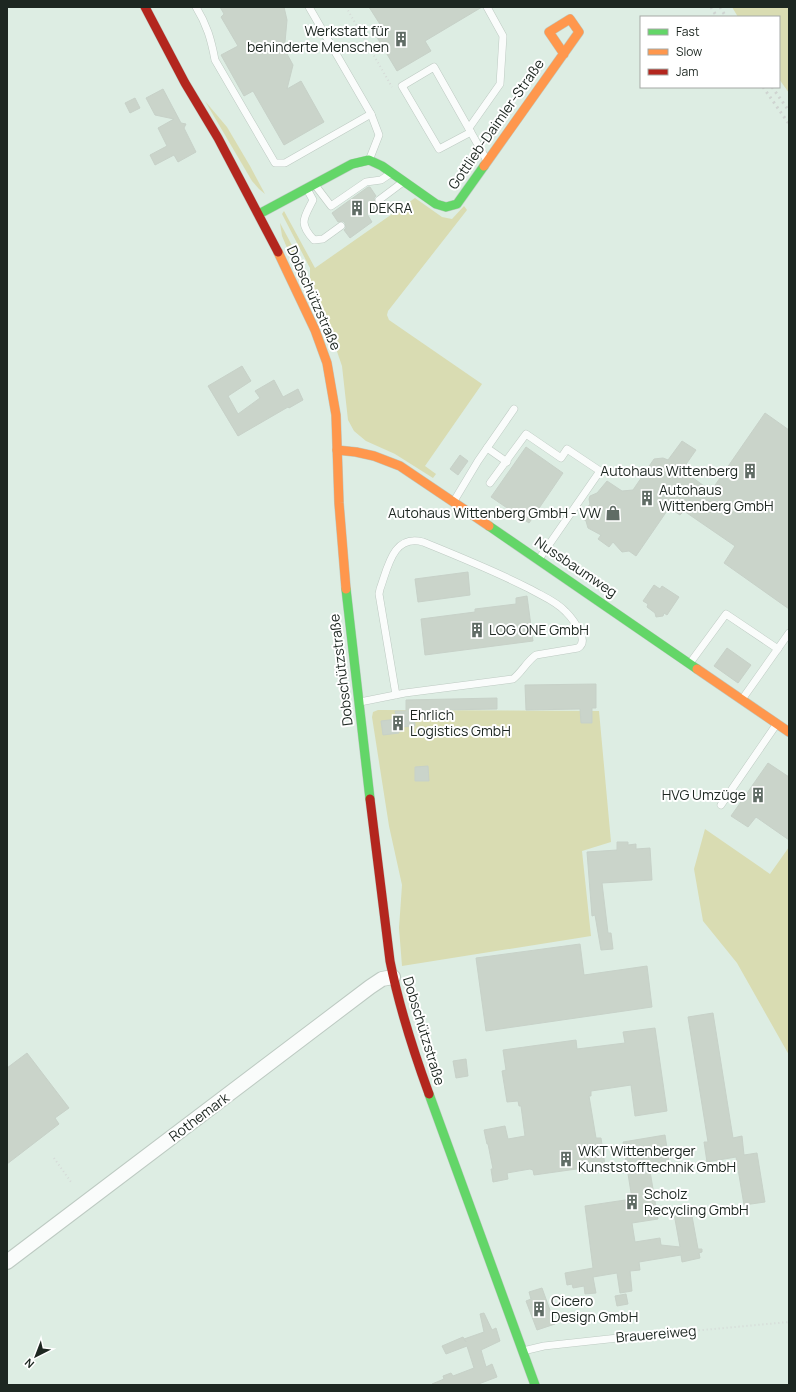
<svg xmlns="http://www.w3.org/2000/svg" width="796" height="1392" viewBox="0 0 796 1392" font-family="Manrope,sans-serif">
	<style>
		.green { fill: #d9dcb2 }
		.building { fill: #cad4ca; stroke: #c7d1c8 }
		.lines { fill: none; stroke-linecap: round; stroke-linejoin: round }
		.lane-casing { stroke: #bdcac2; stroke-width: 8 }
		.street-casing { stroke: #bdcac2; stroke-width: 16 }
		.fast-casing { stroke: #bdcac2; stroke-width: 10 }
		.slow-casing { stroke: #bdcac2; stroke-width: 10 }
		.jam-casing { stroke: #bdcac2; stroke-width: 10 }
		.path { stroke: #d5d9d7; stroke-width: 2; stroke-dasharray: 1 3; stroke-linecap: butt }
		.lane { stroke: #fafcfb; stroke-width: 7 }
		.street { stroke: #fafcfb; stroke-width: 14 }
		.fast { stroke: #63d668; stroke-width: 9 }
		.slow { stroke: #ff974d; stroke-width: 9 }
		.jam { stroke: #b3261e; stroke-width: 9 }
		.rail { stroke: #cfd4d1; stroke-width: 3; stroke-dasharray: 2 4; stroke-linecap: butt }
		.labels { text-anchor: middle; stroke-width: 4; stroke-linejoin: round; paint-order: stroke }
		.poi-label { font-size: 14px; fill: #1d2721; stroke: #fff; text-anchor: start }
		.street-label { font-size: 14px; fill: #1d2721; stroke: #fff }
	</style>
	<rect width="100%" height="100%" fill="#ddede3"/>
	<g class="green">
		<path d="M732,7H789V93L779,79V17H738Z"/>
		<path d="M205,101L227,127L250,166L265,194L259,189L252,181Z"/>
		<path d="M415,198L442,217L452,219L464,206L467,210L388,311L387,315L389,320L482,384L425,466L436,474L433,478L395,454L366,441L354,431L348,420L342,366L330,331L316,304L310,287V268L282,214L284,211L315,268Z"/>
		<path d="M280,223L302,264L305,272V288H304L282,236Z"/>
		<path d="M378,710L599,711L611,842L582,851L591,936L402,966L399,928L402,885L389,826L372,717L373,712Z"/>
		<path d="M705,829L770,874L789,847V1055L737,963L703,921L694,869Z"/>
	</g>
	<g class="building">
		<path d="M220,7H284L287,20L285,42L290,50L286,52L293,65L287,89L301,81L324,122L284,145L253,91L244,96L221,55L238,46L221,17L224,14Z"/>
		<path d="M369,7H482L425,41L431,51L397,71L375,34L383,29Z"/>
		<path d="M163,89L181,123L186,124L184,128L196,152L178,162L174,155L155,165L150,155L167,146L158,128L174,119L155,115L146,98Z"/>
		<path d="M135,98L140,108L130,113L125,103Z"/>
		<path d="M368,187H370L376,196L374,198L375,203L380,205L367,214L372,222L350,238L344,230L346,228L345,223L343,221L338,222L332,213Z"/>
		<path d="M242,366L251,381L228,396L238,414L260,398L255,391L274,380L283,397L298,389L303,400L289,408L288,407L238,436L208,386Z"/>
		<path d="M765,413L789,430V609L724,563L735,546L684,511L680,515L669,508L636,556L629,551L622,552L613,542L609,547L598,539L601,535L588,528L586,521L581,517L590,504L589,499L590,496L597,493L607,481L622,491L633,490L654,459L663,458L668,460L682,441L696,450L682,470L711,491Z"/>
		<path d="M526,447L563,473L529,523L491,497Z"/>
		<path d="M460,455L468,461L458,475L450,469Z"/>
		<path d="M468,572L470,595L418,602L415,579Z"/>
		<path d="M654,585L660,589L662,586L679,597L667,615L664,613L663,616L656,617L655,613L647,607L648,604L643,601Z"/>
		<path d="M527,596L533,641L425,655L421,619L475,612V609L516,604V598Z"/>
		<path d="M727,648L751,665L738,683L714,666Z"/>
		<path d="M596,684V708H592V723H581L580,709L526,710L525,685Z"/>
		<path d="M497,698V709L443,710L444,714H426V716H414L415,726L399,727L398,724L399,733L383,735L381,721L397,719L395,711H406V700Z"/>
		<path d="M768,763L789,777V840L756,817L748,827L731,816Z"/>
		<path d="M428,766L429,781H415V767Z"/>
		<path d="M617,842H628V845L636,844V849L650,848L652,880L602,883L608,933H611L613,949L601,950L595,915L592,916L587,852L617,850Z"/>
		<path d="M580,944L584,975L647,966L652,1007L486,1031L476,958Z"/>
		<path d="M713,1013L733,1138L742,1136L744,1155L757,1153L765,1202L744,1205L736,1157L707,1162L704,1142H708L688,1017Z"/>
		<path d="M655,1028L667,1111L635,1116L631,1085L591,1091V1096H589L596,1138H601L605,1165L534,1175L533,1170L530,1169L507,1173L508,1179L493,1182L491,1169H493L488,1144H487L484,1130L505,1126L508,1139L525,1136L521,1106H519L518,1101L507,1102L502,1071L506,1070L503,1050L576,1040L577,1049L625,1043L623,1032Z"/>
		<path d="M27,1053L69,1108L55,1118L59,1124L7,1164V1068Z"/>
		<path d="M466,1059L468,1076L456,1078L453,1061Z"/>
		<path d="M665,1135L670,1168L650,1171L658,1219L632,1223L635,1242L660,1238L661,1245L680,1247L673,1208L690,1205L698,1249H702V1252L699,1253L700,1258L682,1262L681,1255L639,1262L640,1270L630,1271L632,1291L620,1293L617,1273L593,1277L596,1293L585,1294L584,1286L573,1288L572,1284L567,1285L565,1273L593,1268L585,1206L632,1199L623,1142Z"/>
		<path d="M542,1288L555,1324L537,1330L526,1301L531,1299L529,1292Z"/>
		<path d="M626,1294L628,1304L617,1306L615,1296Z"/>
		<path d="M484,1313L492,1330L496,1328L500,1341L481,1350L486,1367L492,1364L497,1377L476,1385H432V1384L444,1379L443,1376L451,1373L453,1376L474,1368L467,1346L446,1354L442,1346L463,1337L466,1342L464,1339L484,1332L480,1314Z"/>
	</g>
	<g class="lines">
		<g class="lane-casing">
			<g id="lane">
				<path d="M196,7C207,25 211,39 215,60L275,163H285L371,114"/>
				<path d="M309,7L371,114L379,135L370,158"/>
				<path d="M469,128L500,84L503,36L487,7"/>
				<path d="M471,132L439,149L402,86L434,67L486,159"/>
				<path d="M315,185L331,206L366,182L381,180L390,174"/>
				<path d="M307,189L313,200C304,218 298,223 314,240L323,239L341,226"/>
				<path d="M379,200L403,182"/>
				<path d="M487,448L507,462"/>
				<path d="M490,483L526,434L561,458L567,449L600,471L539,559"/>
				<path d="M454,501L478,461L514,409"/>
				<path d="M690,663L726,614L778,649"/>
				<path d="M743,698L789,633"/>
				<path d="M360,702L405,693L513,679C522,672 527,661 536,655L578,648C584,644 583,638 580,632C576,624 572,618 566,612C556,601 542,596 530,589C495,571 460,557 423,542C393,534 388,567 380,589L379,594L396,695"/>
				<path d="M721,805L776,725"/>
				<path d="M523,1351L544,1346L618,1338"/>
			</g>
		</g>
		<g class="street-casing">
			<path id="street" d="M7,1262L370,987L382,979L393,977"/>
		</g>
		<g class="fast-casing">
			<g id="fast">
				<path d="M259,214L352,164L369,160L382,166L436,204L446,207L457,204L484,166"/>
				<path d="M489,526L697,669"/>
				<path d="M346,589L370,799"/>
				<path d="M429,1094L535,1385"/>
			</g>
		</g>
		<g class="slow-casing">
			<g id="slow">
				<path d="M484,166L579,32L570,19L549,32L564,54"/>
				<path d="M278,252L315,330L327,363L336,415L339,503L346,589"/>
				<path d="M337,450L356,452L374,456L400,466L489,526"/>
				<path d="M697,669L789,732"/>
			</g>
		</g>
		<g class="jam-casing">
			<g id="jam">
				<path d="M145,7L185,83L218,138L278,252"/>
				<path d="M370,799L390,961C399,1007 413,1050 429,1094"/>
			</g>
		</g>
		<g class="path">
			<path d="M346,7L392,87"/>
			<path d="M54,1158L71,1182"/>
			<path d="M627,1337L789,1322"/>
		</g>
		<use href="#lane" class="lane"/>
		<use href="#street" class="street"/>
		<use href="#fast" class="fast"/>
		<use href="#slow" class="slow"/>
		<use href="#jam" class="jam"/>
		<g class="rail">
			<path d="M711,7L717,17"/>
			<path d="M720,7L726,17"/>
			<path d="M763,87L789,124"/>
			<path d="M772,87L789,111"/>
		</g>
	</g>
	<defs>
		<g id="building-bare" transform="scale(1.2)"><path d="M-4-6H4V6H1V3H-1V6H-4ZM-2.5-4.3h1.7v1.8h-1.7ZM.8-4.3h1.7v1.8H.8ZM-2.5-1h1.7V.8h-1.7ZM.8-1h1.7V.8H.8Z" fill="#606c65" stroke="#fff" stroke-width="2.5" paint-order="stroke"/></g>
		<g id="shop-bare" transform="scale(1.2)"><path d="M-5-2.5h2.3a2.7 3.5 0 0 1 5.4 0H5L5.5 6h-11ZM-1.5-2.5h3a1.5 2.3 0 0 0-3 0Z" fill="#606c65" stroke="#fff" stroke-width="2.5" paint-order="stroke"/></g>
	</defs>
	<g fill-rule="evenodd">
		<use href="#building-bare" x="401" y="39"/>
		<use href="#building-bare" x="357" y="208"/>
		<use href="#building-bare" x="750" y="471"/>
		<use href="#building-bare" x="647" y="498"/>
		<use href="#shop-bare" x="613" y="513"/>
		<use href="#building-bare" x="477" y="630"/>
		<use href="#building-bare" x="398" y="723"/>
		<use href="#building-bare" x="758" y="795"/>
		<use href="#building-bare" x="566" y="1159"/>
		<use href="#building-bare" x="632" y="1202"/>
		<use href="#building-bare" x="539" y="1309"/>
	</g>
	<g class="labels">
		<g class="poi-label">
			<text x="389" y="36" text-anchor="end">Werkstatt für<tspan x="389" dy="16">behinderte Menschen</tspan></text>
			<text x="369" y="213">DEKRA</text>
			<text x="738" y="476" text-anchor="end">Autohaus Wittenberg</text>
			<text x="659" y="495">Autohaus<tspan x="659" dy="16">Wittenberg GmbH</tspan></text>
			<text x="601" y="518" text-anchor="end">Autohaus Wittenberg GmbH - VW</text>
			<text x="489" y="635">LOG ONE GmbH</text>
			<text x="410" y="720">Ehrlich<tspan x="410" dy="16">Logistics GmbH</tspan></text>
			<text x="746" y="800" text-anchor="end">HVG Umzüge</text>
			<text x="578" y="1156">WKT Wittenberger<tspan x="578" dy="16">Kunststofftechnik GmbH</tspan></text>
			<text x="644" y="1199">Scholz<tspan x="644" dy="16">Recycling GmbH</tspan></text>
			<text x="551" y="1306">Cicero<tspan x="551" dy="16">Design GmbH</tspan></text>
		</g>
		<g class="street-label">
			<text transform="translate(496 124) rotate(-55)" y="5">Gottlieb-Daimler-Straße</text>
			<text transform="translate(314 298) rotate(66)" y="5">Dobschützstraße</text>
			<text transform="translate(576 567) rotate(34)" y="5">Nussbaumweg</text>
			<text transform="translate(341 670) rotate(-97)" y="5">Dobschützstraße</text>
			<text transform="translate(424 1031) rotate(73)" y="5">Dobschützstraße</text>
			<text transform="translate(199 1117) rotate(-37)" y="5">Rothemark</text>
			<text transform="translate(656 1334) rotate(-5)" y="5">Brauereiweg</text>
		</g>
	</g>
	<rect width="796" height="1392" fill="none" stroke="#1d2721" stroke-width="16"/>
	<rect x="640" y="16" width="140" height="72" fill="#ffffff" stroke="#a5a9a6"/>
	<rect x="648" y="29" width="20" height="6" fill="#63d668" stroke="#a5a9a6"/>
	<text x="676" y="36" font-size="12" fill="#1d2721">Fast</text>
	<rect x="648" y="49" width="20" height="6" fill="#ff974d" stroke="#a5a9a6"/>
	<text x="676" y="56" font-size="12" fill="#1d2721">Slow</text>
	<rect x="648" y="69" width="20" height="6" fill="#b3261e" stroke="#a5a9a6"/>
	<text x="676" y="76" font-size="12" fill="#1d2721">Jam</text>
	<g transform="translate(36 1356) rotate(222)" stroke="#ffffff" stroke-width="3" paint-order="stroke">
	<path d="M0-3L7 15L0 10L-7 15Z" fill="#1d2721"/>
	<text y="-6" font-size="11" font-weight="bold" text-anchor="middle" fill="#1d2721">N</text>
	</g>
</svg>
